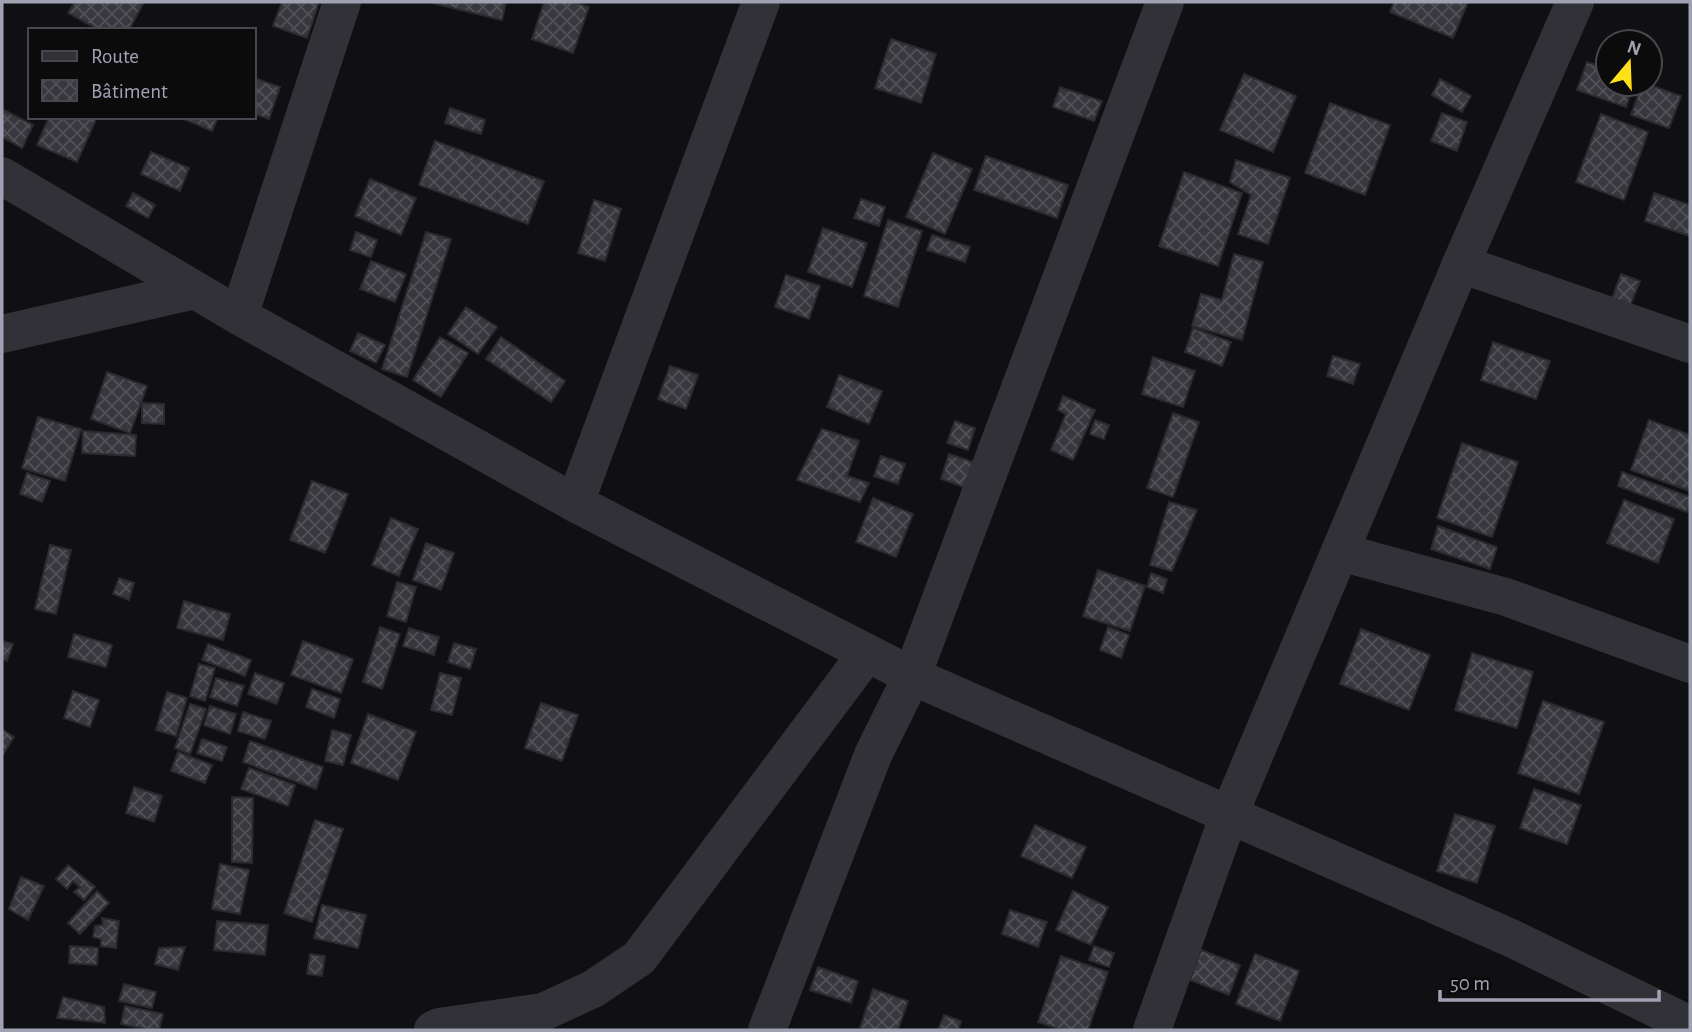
<svg xmlns="http://www.w3.org/2000/svg" width="1692" height="1032" viewBox="0 0 1692 1032" font-family="'Alegreya Sans',sans-serif">
	<style>
		.building { fill: url(#building-cross-hatch); stroke: #2b2a2e; stroke-width: 2 }
		.lines { fill: none; stroke-linecap: round; stroke-linejoin: round }
		.minor { stroke: #313137; stroke-width: 38 }
	</style>
	<defs>
		<pattern id="building-cross-hatch" width="8" height="8" patternUnits="userSpaceOnUse" patternTransform="scale(1.75)"><rect width="8" height="8" fill="#37373d"/><path d="M0 0l8 8M0 8l8-8" fill="none" stroke="#515157"/></pattern>
	</defs>
	<rect width="100%" height="100%" fill="#101012"/>
	<g class="building">
		<path d="M75,2H144L129,30H99L68,13Z"/>
		<path d="M282,2H319L307,38L273,26Z"/>
		<path d="M428,2H506L502,20Z"/>
		<path d="M544,2H573L589,7L573,53L532,39Z"/>
		<path d="M1394,2H1468L1453,38L1390,12Z"/>
		<path d="M891,39L936,54L921,103L875,88Z"/>
		<path d="M1587,62L1608,69V84H1634L1626,107L1577,90Z"/>
		<path d="M1244,74L1296,96L1273,152L1220,130Z"/>
		<path d="M254,78L280,87L269,119L254,114Z"/>
		<path d="M1440,79L1471,96L1462,112L1432,95Z"/>
		<path d="M1642,84H1647L1681,96L1669,128L1631,115Z"/>
		<path d="M1060,87L1102,101L1094,121L1053,107Z"/>
		<path d="M1330,103L1390,125L1365,195L1305,173Z"/>
		<path d="M450,108L485,120L481,134L445,123Z"/>
		<path d="M2,109L33,125L22,148L2,137Z"/>
		<path d="M1442,113L1467,122L1457,151L1431,141Z"/>
		<path d="M1601,114L1648,132L1624,200L1576,182Z"/>
		<path d="M49,117H97L77,162L37,145Z"/>
		<path d="M179,117H218L212,131Z"/>
		<path d="M435,141L544,181L528,224L419,185Z"/>
		<path d="M151,152L189,168L180,191L141,174Z"/>
		<path d="M933,153L972,169L945,234L906,217Z"/>
		<path d="M986,156L1068,185L1057,218L974,190Z"/>
		<path d="M1236,160L1290,178L1268,244L1238,234L1251,195L1230,182Z"/>
		<path d="M1184,172L1242,193L1218,266L1159,246Z"/>
		<path d="M370,179L416,198L401,235L355,216Z"/>
		<path d="M133,193L155,205L148,218L126,206Z"/>
		<path d="M1654,193L1690,205V236L1645,221Z"/>
		<path d="M861,199L885,207L879,226L854,218Z"/>
		<path d="M594,200L621,209L605,261L578,253Z"/>
		<path d="M888,220L922,231L898,307L864,296Z"/>
		<path d="M823,228L867,243L852,287L808,272Z"/>
		<path d="M356,232L377,240L371,257L350,250Z"/>
		<path d="M426,232L451,239L407,377L382,369Z"/>
		<path d="M932,235L970,247L965,262L927,250Z"/>
		<path d="M1234,254L1263,262L1242,340L1192,326L1201,294L1222,300Z"/>
		<path d="M371,261L406,274L395,302L360,289Z"/>
		<path d="M1621,274L1640,281L1630,306L1612,299Z"/>
		<path d="M786,275L820,286L809,319L775,307Z"/>
		<path d="M466,307L497,327L478,354L448,334Z"/>
		<path d="M1193,328L1231,342L1222,366L1185,352Z"/>
		<path d="M358,333L385,345L376,363L350,351Z"/>
		<path d="M440,337L468,353L441,397L413,380Z"/>
		<path d="M501,337L565,381L551,402L486,359Z"/>
		<path d="M1493,342L1550,361L1536,399L1481,380Z"/>
		<path d="M1333,356L1360,364L1353,384L1327,376Z"/>
		<path d="M1153,357L1195,371L1183,407L1142,394Z"/>
		<path d="M670,366L698,375L686,409L658,399Z"/>
		<path d="M107,372L147,386L130,433L91,419Z"/>
		<path d="M839,375L882,391L869,424L827,407Z"/>
		<path d="M1063,396L1095,410L1073,460L1051,450L1066,414L1058,410Z"/>
		<path d="M142,403L164,404V424L142,423Z"/>
		<path d="M1173,413L1199,422L1173,497L1147,488Z"/>
		<path d="M38,417L81,429L65,481L22,468Z"/>
		<path d="M1095,420L1109,425L1104,439L1090,434Z"/>
		<path d="M1649,420L1690,435V491L1631,470Z"/>
		<path d="M955,421L975,428L968,450L947,443Z"/>
		<path d="M822,429L859,441L847,476L869,483L860,502L797,480Z"/>
		<path d="M83,431L136,435L135,456L82,453Z"/>
		<path d="M1462,443L1518,462L1492,537L1437,518Z"/>
		<path d="M949,454L973,462L964,487L941,479Z"/>
		<path d="M881,456L905,464L898,484L874,476Z"/>
		<path d="M1622,472L1690,497V505L1687,512L1618,486Z"/>
		<path d="M27,473L50,481L42,502L20,494Z"/>
		<path d="M312,481L348,494L325,553L290,540Z"/>
		<path d="M873,498L913,514L896,557L856,542Z"/>
		<path d="M1624,500L1674,519L1658,563L1607,543Z"/>
		<path d="M1169,502L1197,510L1172,571L1150,565Z"/>
		<path d="M391,518L418,529L399,576L372,565Z"/>
		<path d="M1438,526L1497,547L1490,569L1431,549Z"/>
		<path d="M426,543L454,553L441,590L413,580Z"/>
		<path d="M50,545L71,550L56,614L35,609Z"/>
		<path d="M1098,570L1145,586L1130,631L1083,616Z"/>
		<path d="M1151,573L1167,579L1163,593L1147,587Z"/>
		<path d="M119,578L134,583L129,600L113,594Z"/>
		<path d="M397,582L416,587L406,622L387,616Z"/>
		<path d="M184,601L230,614L223,640L177,628Z"/>
		<path d="M380,627L400,634L382,689L363,682Z"/>
		<path d="M1108,627L1129,635L1121,658L1100,650Z"/>
		<path d="M409,628L439,637L434,655L403,646Z"/>
		<path d="M1361,629L1430,655L1409,710L1340,684Z"/>
		<path d="M74,634L112,645L106,667L68,657Z"/>
		<path d="M2,641L13,644L7,661L2,659Z"/>
		<path d="M303,641L353,659L341,693L291,675Z"/>
		<path d="M454,643L476,649L470,669L448,662Z"/>
		<path d="M208,644L251,660L245,676L202,660Z"/>
		<path d="M1472,653L1533,672L1517,728L1455,710Z"/>
		<path d="M199,664L215,668L205,701L190,696Z"/>
		<path d="M255,673L284,683L277,704L248,694Z"/>
		<path d="M440,673L461,678L452,715L431,710Z"/>
		<path d="M216,678L244,686L237,706L210,697Z"/>
		<path d="M312,689L340,699L334,718L306,707Z"/>
		<path d="M73,691L99,700L90,727L64,718Z"/>
		<path d="M167,692L187,698L176,736L156,730Z"/>
		<path d="M1543,701L1604,722L1579,794L1518,773Z"/>
		<path d="M541,703L578,715L562,761L525,748Z"/>
		<path d="M190,704L206,709L190,754L175,748Z"/>
		<path d="M210,706L236,714L230,734L204,725Z"/>
		<path d="M243,712L271,721L265,739L238,731Z"/>
		<path d="M368,714L416,732L398,780L351,763Z"/>
		<path d="M2,729L14,737L2,756Z"/>
		<path d="M332,730L351,735L343,765L325,761Z"/>
		<path d="M202,739L227,747L222,761L197,753Z"/>
		<path d="M250,741L323,767L316,789L243,762Z"/>
		<path d="M178,752L212,765L205,783L171,771Z"/>
		<path d="M249,768L295,785L288,806L241,789Z"/>
		<path d="M134,787L162,796L154,822L126,813Z"/>
		<path d="M1534,789L1581,805L1567,844L1520,828Z"/>
		<path d="M232,797L253,798L252,863L232,862Z"/>
		<path d="M1455,814L1495,826L1477,883L1437,871Z"/>
		<path d="M315,820L343,829L312,922L284,913Z"/>
		<path d="M1035,825L1086,847L1072,878L1021,856Z"/>
		<path d="M220,864L249,870L240,914L212,909Z"/>
		<path d="M68,865L95,887L84,900L74,892L80,887L73,881L67,889L56,879Z"/>
		<path d="M21,877L44,886L28,920L9,909Z"/>
		<path d="M97,891L109,903L80,934L68,923Z"/>
		<path d="M1073,891L1108,907L1091,945L1056,930Z"/>
		<path d="M322,905L366,915L358,948L314,938Z"/>
		<path d="M1010,910L1047,922L1038,947L1002,934Z"/>
		<path d="M102,918L119,921L116,948L101,946V939L93,937L95,926L103,925Z"/>
		<path d="M217,921L268,925L265,955L214,950Z"/>
		<path d="M70,946L98,948L97,965L69,963Z"/>
		<path d="M1094,946L1114,953L1109,967L1089,960Z"/>
		<path d="M185,947L178,970L155,964L159,948Z"/>
		<path d="M1201,950L1240,965L1229,995L1190,980Z"/>
		<path d="M310,954L325,956L322,976L307,974Z"/>
		<path d="M1255,954L1299,971L1280,1021L1236,1004Z"/>
		<path d="M1061,956L1108,972L1088,1030H1062L1038,1022Z"/>
		<path d="M818,967L858,981L851,1003L810,990Z"/>
		<path d="M124,984L156,992L152,1008L119,1001Z"/>
		<path d="M873,989L908,1001L898,1030H867L860,1028Z"/>
		<path d="M63,997L104,1007L105,1023L57,1018Z"/>
		<path d="M125,1006L163,1014L159,1030H151L121,1024Z"/>
		<path d="M944,1015L961,1021L958,1030H938Z"/>
	</g>
	<g class="lines">
		<g class="minor">
			<path d="M2,176L239,316L575,503L912,676L1511,938L1690,1025"/>
			<path d="M1461,264L1690,344"/>
			<path d="M239,316L342,2"/>
			<path d="M2,334L195,290"/>
			<path d="M575,503L761,2"/>
			<path d="M1340,552L1506,597L1690,664"/>
			<path d="M433,1030L439,1027L543,1012L593,989L639,958L867,653"/>
			<path d="M767,1030L873,755L912,676L1165,2"/>
			<path d="M1152,1030L1229,815L1461,264L1575,2"/>
		</g>
	</g>
	<rect width="1692" height="1032" fill="none" stroke="#a0a2b4" stroke-width="7"/>
	<rect x="28" y="28" width="228" height="91" fill="#0b0b0c" stroke="#47474f" stroke-width="2"/>
	<rect x="42" y="51" width="35" height="10" fill="#313137" stroke="#47474f" stroke-width="2"/>
	<text x="91" y="63" font-size="21" fill="#a0a2b4">Route</text>
	<rect x="42" y="80" width="35" height="21" fill="url(#building-cross-hatch)" stroke="#47474f" stroke-width="2"/>
	<text x="91" y="98" font-size="21" fill="#a0a2b4">Bâtiment</text>
	<g transform="translate(1629 63) rotate(19)"><circle r="33" fill="#0b0b0c" stroke="#47474f" stroke-width="2"/>
	<path d="M0-5L12 26L0 18L-12 26Z" fill="#ffe11a"/>
	<text y="-10" font-size="19" font-weight="bold" text-anchor="middle" fill="#a0a2b4">N</text>
	</g>
	<path d="M1440 990v10h219v-10" fill="none" stroke="#a0a2b4" stroke-width="3.5"/>
	<text x="1450" y="990" font-size="21" fill="#a0a2b4" stroke="#0b0b0c" stroke-width="5" paint-order="stroke">50 m</text>
</svg>
